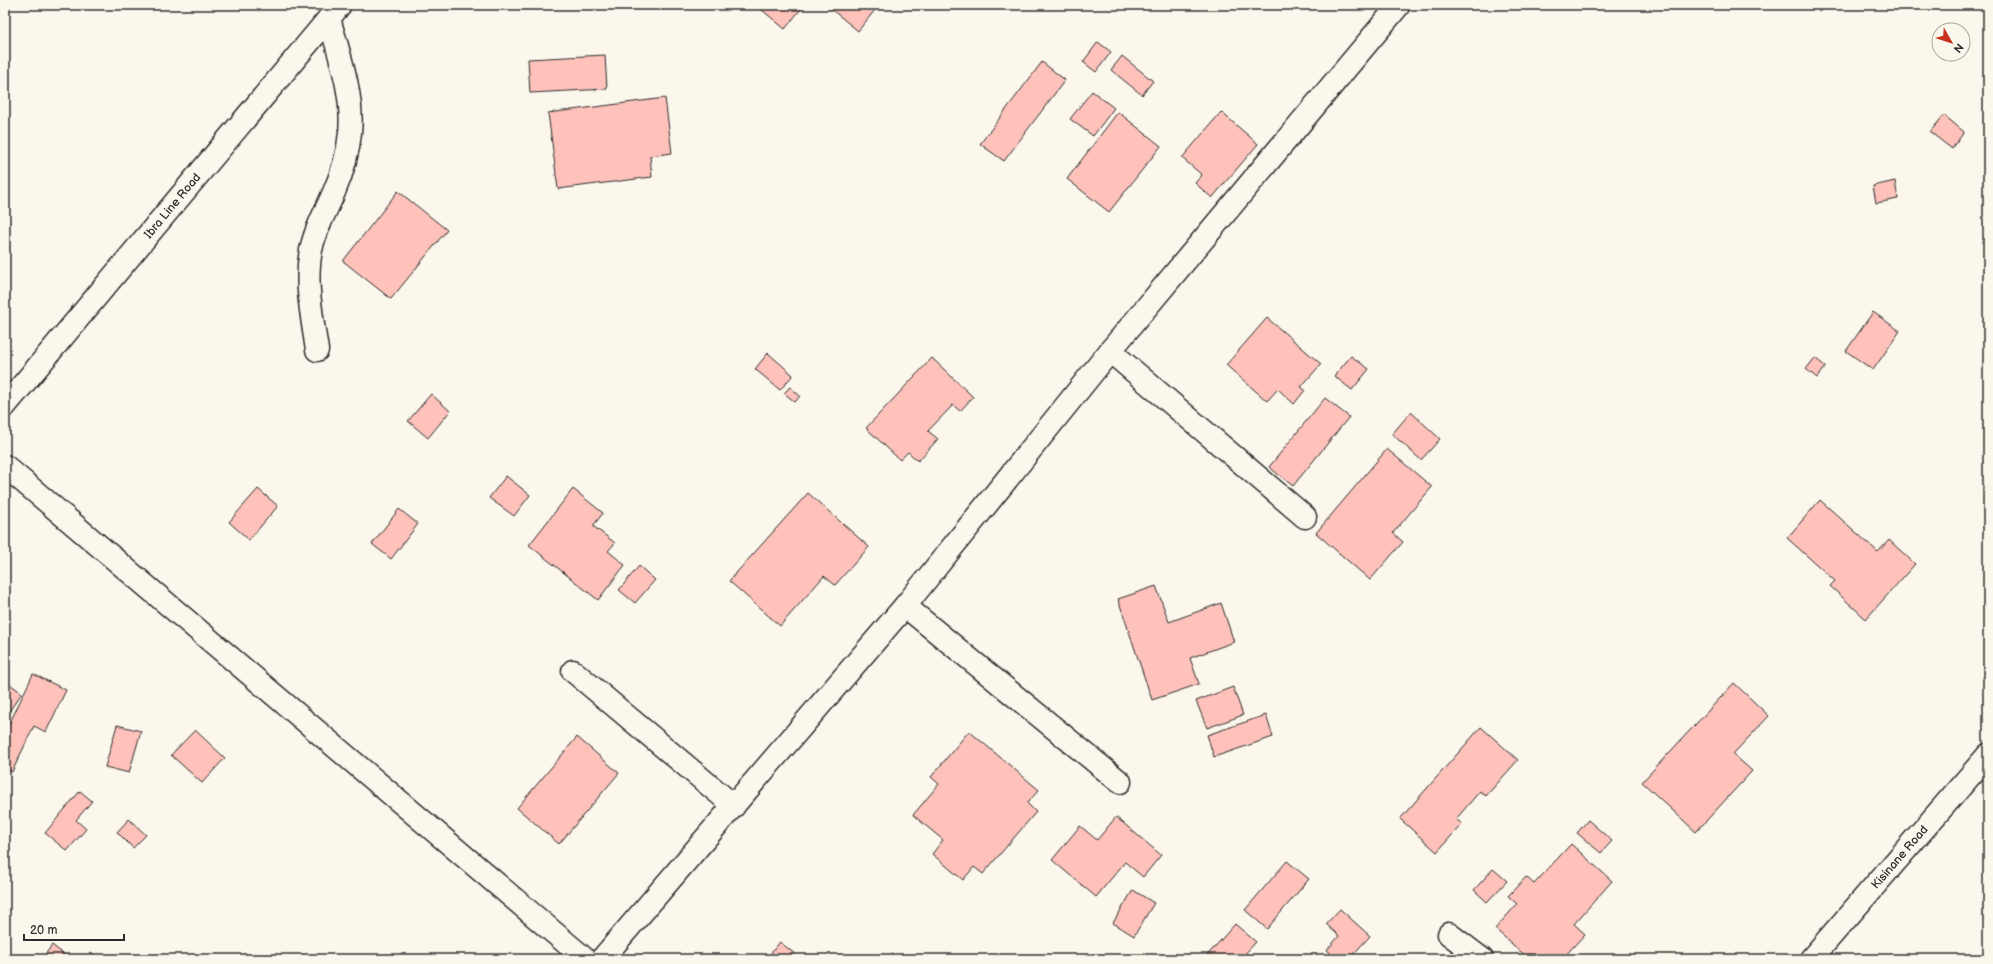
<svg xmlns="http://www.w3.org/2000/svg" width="1993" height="964" viewBox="0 0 1993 964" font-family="'Balsamiq Sans',sans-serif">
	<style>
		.building { fill: #fec2bb; stroke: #2b2b2b }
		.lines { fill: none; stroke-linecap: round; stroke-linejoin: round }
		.street-casing { stroke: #2b2b2b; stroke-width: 25 }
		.street { stroke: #fbf7ec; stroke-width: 22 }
		.labels { text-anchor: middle; stroke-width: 4; stroke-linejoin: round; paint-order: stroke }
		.street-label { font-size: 12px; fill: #2b2b2b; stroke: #fbf7ec }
	</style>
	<rect width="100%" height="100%" fill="#fbf7ec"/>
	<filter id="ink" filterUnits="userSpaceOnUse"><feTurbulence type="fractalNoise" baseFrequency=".025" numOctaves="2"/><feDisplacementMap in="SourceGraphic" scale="8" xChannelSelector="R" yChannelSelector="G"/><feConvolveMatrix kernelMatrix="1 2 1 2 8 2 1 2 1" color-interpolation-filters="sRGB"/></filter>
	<g filter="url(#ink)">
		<g class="building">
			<path d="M756,5H804L785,29Z"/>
			<path d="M826,5H879L858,31Z"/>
			<path d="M1098,42L1111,52L1096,72L1083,62Z"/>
			<path d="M605,55L607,89L530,93L528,59Z"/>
			<path d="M1122,56L1153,81L1142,95L1111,70Z"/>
			<path d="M1042,62L1065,80L1004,161L980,144Z"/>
			<path d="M1092,91L1114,108L1093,136L1070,119Z"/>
			<path d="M665,98L672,153L650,156L652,177L558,189L548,113Z"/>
			<path d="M1118,112L1161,146L1109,212L1067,179Z"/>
			<path d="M1221,112L1258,144L1212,198L1195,183L1202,175L1182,158Z"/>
			<path d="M1944,115L1964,132L1952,149L1930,132Z"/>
			<path d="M1895,181L1898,199L1876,203L1873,186Z"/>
			<path d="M398,191L447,230L391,299L343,261Z"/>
			<path d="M1873,312L1900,331L1873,370L1846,351Z"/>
			<path d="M1267,318L1321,364L1301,387L1305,390L1294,404L1278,389L1267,401L1226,365Z"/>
			<path d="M768,353L793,375L780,390L755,369Z"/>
			<path d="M1351,356L1369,369L1352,390L1334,376Z"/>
			<path d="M932,358L973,397L960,411L953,405L928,431L938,439L918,461L908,452L900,460L866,428Z"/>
			<path d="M1815,358L1826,367L1817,378L1806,369Z"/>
			<path d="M790,387L800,396L795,402L784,393Z"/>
			<path d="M431,394L450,411L428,438L408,421Z"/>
			<path d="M1325,398L1349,417L1293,486L1269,467Z"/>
			<path d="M1411,412L1440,439L1421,460L1392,434Z"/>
			<path d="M1387,449L1432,487L1393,533L1403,542L1370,580L1316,533Z"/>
			<path d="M506,476L530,495L514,516L489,498Z"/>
			<path d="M258,489L278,506L249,540L229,522Z"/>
			<path d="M573,489L603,513L593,526L615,543L608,551L625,565L598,600L529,545Z"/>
			<path d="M808,493L869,547L835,585L824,576L780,626L729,581Z"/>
			<path d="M1820,500L1878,552L1889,540L1915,564L1866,619L1830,586L1835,581L1787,538Z"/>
			<path d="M399,509L418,524L391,559L372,544Z"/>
			<path d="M639,566L655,580L635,603L619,590Z"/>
			<path d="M1156,586L1169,622L1221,603L1234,642L1190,658L1199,684L1152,700L1118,599Z"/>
			<path d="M33,674L66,690L46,732L34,726L12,772L5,768V733Z"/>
			<path d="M7,682L22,693L5,717V684Z"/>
			<path d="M1734,683L1769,716L1733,754L1752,771L1696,832L1642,782Z"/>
			<path d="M1233,687L1243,715L1207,728L1196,701Z"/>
			<path d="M1266,715L1273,737L1214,757L1207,735Z"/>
			<path d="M117,725L141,731L129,773L105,767Z"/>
			<path d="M1481,727L1518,760L1486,796L1480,791L1456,819L1462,824L1437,852L1400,819Z"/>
			<path d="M195,730L225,758L202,783L171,755Z"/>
			<path d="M969,731L1039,790L1027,803L1036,812L983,874L974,867L963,880L932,854L943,840L913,815L939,784L931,777Z"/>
			<path d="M577,737L619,773L559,844L517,808Z"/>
			<path d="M80,791L92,801L76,820L86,829L67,851L45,833Z"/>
			<path d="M1116,817L1161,855L1143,877L1125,862L1096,897L1052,860L1080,826L1097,840Z"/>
			<path d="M129,819L146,835L133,848L117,832Z"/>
			<path d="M1588,820L1612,841L1601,853L1577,833Z"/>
			<path d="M1571,844L1612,881L1574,924L1585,934L1562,959H1529L1495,929L1517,904L1508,896L1526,877L1534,884Z"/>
			<path d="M1287,861L1309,879L1267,929L1245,910Z"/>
			<path d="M1493,869L1507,881L1487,902L1474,890Z"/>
			<path d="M1133,890L1154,903L1134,936L1113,923Z"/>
			<path d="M1340,909L1370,936L1349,959H1337L1327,950L1339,936L1326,924Z"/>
			<path d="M1235,924L1256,942L1242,957L1244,959H1204Z"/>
			<path d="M780,942L801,959H766Z"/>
			<path d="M52,945L67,957L65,959H42Z"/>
			<path d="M91,952L100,959H86Z"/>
		</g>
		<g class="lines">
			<g class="street-casing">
				<g id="street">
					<path d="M317,350C312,316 303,276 313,242C318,224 327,209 334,192C342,174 348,153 350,133C354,95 339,55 329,18"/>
					<path d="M1110,351L1305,517"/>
					<path id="s1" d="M5,406L340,5"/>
					<path d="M5,466L585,959"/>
					<path d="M905,606L1120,782"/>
					<path d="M573,671L734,806"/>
					<path d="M1449,934L1482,959"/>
					<path d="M602,959L905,606L1110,351L1399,5"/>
					<path id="s2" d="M1811,959L1988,755"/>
				</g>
			</g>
			<use href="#street" class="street"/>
		</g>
	</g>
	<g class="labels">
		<g class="street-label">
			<text dy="4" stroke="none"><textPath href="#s1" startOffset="261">Ibra Line Road</textPath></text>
			<text dy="4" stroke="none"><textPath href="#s2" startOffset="135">Kisinane Road</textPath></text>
		</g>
	</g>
	<rect width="1993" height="964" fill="none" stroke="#fbf7ec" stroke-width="20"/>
	<rect x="10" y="10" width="1973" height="944" fill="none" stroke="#2b2b2b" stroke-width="1.5" filter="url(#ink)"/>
	<g transform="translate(1951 42) rotate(129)"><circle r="19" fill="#fbf7ec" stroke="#a8a59f"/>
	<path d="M0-3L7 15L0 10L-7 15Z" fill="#c8321e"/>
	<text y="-6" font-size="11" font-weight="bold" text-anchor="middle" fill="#2b2b2b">N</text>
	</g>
	<path d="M24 934v6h100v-6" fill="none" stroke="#2b2b2b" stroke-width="2"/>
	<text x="30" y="934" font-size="12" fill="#2b2b2b" stroke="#fbf7ec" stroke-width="3" paint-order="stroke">20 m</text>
</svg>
